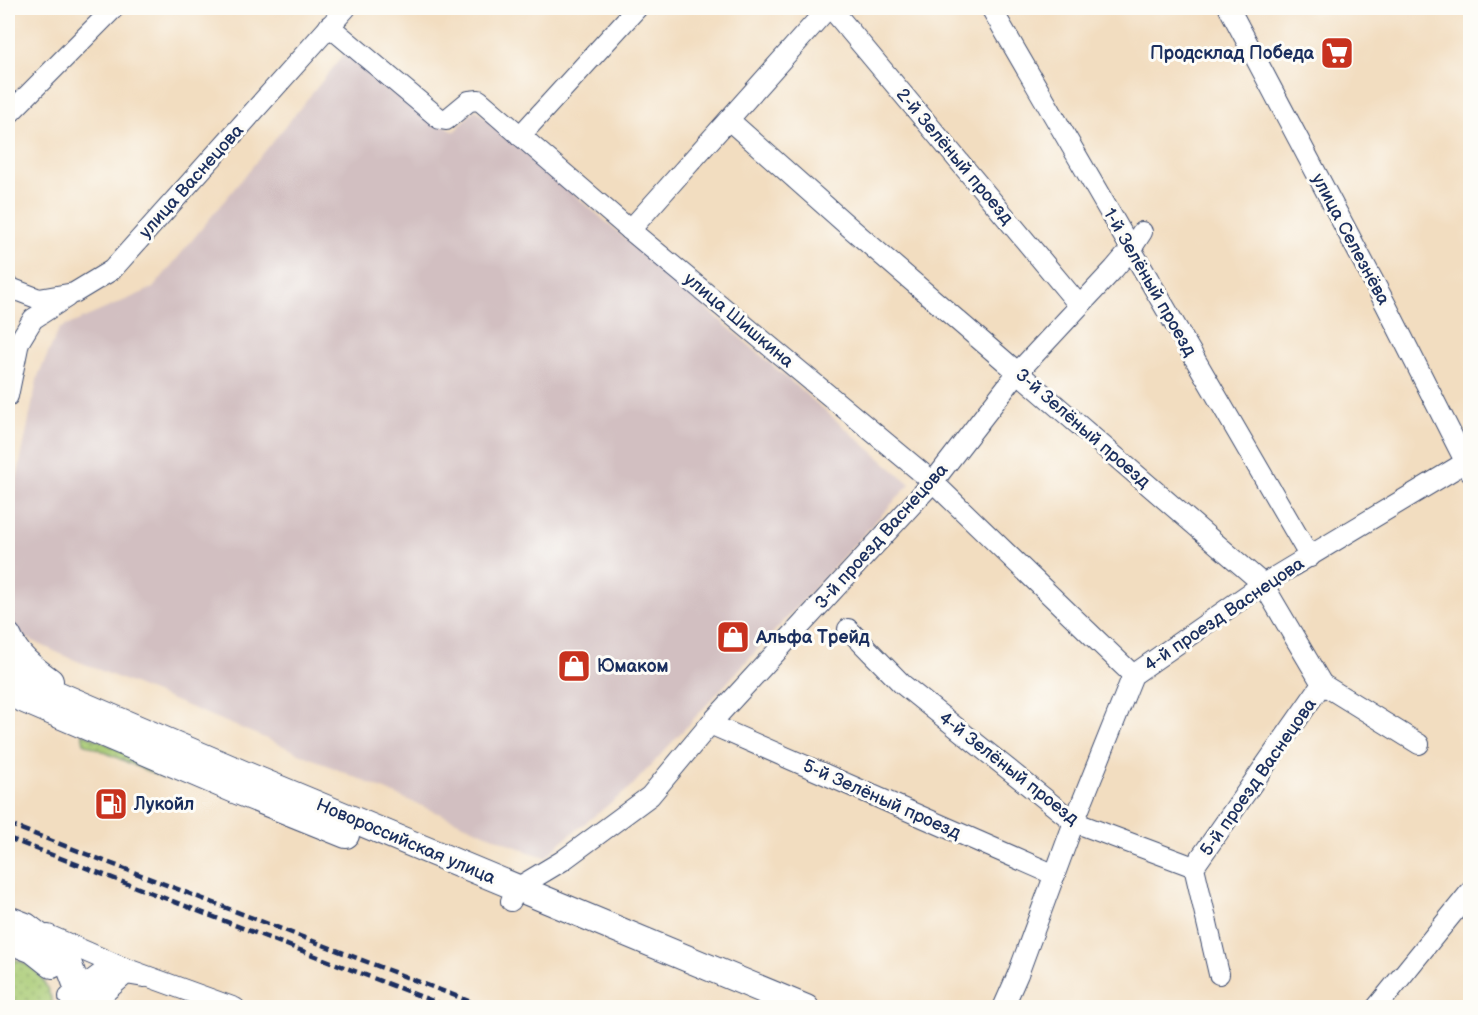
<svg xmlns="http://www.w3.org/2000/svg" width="1478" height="1015" viewBox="0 0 1478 1015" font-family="'Balsamiq Sans',sans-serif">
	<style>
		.industrial { fill: #d2bfc1 }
		.grass { fill: url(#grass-dots); stroke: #627c68; stroke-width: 1.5 }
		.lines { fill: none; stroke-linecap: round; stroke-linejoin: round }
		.minor-casing { stroke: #3b496d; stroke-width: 22 }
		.major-casing { stroke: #3b496d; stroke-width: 28 }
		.minor { stroke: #fff; stroke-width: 20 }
		.major { stroke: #fff; stroke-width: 26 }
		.rail { stroke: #1b2f5e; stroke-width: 4.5; stroke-dasharray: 9 4.5; stroke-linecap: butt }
		.labels { text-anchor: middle; stroke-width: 6; stroke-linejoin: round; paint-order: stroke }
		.poi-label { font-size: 18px; font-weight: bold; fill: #1b2f5e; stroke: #fdfcf7; text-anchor: start }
		.street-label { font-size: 18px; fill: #1b2f5e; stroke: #fdfcf7 }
	</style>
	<defs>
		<pattern id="grass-dots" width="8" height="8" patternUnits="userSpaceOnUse" patternTransform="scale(1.5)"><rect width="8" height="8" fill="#a8ca73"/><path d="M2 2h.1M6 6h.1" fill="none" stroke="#88a462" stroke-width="1.8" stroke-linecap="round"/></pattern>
	</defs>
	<rect width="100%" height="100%" fill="#fdfcf7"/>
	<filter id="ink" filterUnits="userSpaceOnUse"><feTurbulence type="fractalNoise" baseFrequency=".0167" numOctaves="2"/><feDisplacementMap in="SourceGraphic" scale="12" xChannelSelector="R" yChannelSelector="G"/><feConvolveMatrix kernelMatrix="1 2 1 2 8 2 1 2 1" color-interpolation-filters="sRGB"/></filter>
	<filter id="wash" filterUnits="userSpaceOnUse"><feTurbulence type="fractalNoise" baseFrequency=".008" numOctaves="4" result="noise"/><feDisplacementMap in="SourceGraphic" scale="24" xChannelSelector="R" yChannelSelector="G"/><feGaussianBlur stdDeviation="1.35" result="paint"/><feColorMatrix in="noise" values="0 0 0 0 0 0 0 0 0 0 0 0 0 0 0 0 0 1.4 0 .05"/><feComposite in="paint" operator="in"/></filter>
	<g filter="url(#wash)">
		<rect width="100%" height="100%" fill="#f2ddc0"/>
		<path class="industrial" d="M350,47L454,132L475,109L910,484L630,788L560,843L546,857L526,851L260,736L65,656L9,630L8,522L38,376L59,329L153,288Z"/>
		<g class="grass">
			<path d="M82,733L170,771L163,778L84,743Z"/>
			<path d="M8,957C38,966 45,978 54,1007H8Z"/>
		</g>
	</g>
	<g filter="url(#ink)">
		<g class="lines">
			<g class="minor-casing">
				<g id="minor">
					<path d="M831,8L1079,305"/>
					<path d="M991,8L1310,557"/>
					<path d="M1229,8L1386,305L1470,471"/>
					<path d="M329,26L440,119L446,120L469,101L479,100L630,230L933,482L1133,675"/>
					<path d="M8,115L114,8"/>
					<path d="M729,120L847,225L1263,584L1322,684L1419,744"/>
					<path d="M520,136L637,8"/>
					<path d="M630,230L828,8"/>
					<path d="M8,287L39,299L74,293L112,270L346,8"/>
					<path d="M8,396L19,342L33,319L67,297"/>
					<path d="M848,629L902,684L1074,822L1194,867"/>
					<path d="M710,724L1055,875"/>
					<path d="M511,901L517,888L562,861L650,796L710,724L933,482L1018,372L1114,269L1131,249L1142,232"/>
					<path d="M48,935L119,966L235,1008"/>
					<path d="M1219,974L1194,867L1322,684"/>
					<path d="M69,997L107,969L119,966"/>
					<path d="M97,1008L102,995L126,974L144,977"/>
					<path d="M1003,1008L1018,974L1074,822L1133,675L1263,584L1466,462"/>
					<path d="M1376,1008L1470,892"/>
				</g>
			</g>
			<g class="major-casing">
				<g id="major">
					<path d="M8,636C17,657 32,668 50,681"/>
					<path d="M8,673L244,774L806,1008"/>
					<path d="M8,693L237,791L346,835"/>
					<path d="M8,919L26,926L66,957L85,1008"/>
					<path d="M8,940L33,950L52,965"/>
				</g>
			</g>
			<use href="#minor" class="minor"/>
			<use href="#major" class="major"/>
			<g class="rail">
				<path d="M8,824L487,1008"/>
				<path d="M8,838L451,1008"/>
			</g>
		</g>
	</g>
	<defs>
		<g id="supermarket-square" transform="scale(1.725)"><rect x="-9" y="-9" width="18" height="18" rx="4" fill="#c8321e" stroke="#fdfcf7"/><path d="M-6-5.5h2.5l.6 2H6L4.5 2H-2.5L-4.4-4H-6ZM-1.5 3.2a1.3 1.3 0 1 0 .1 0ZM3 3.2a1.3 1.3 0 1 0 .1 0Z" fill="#fff"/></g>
		<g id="shop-square" transform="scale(1.725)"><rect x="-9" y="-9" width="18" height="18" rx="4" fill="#c8321e" stroke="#fdfcf7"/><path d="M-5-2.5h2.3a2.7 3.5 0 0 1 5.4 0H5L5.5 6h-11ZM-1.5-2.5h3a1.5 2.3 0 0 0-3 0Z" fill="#fff"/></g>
		<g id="fuel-square" transform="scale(1.725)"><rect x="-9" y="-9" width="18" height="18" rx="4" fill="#c8321e" stroke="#fdfcf7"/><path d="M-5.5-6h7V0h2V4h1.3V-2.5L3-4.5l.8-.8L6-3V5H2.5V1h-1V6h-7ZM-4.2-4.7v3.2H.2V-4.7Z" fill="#fff"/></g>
	</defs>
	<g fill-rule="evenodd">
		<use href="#supermarket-square" x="1337" y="53"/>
		<use href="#shop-square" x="733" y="637"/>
		<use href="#shop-square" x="574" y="666"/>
		<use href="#fuel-square" x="111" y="804"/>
	</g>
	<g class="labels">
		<g class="poi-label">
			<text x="1314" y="59" text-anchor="end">Продсклад Победа</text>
			<text x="756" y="643">Альфа Трейд</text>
			<text x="597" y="672">Юмаком</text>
			<text x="134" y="810">Лукойл</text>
		</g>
		<g class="street-label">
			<text transform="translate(955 156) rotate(50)" y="6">2-й Зелёный проезд</text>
			<text transform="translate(191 181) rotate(-48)" y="6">улица Васнецова</text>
			<text transform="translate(1351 239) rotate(62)" y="6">улица Селезнёва</text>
			<text transform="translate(1150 282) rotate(60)" y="6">1-й Зелёный проезд</text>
			<text transform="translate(739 320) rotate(40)" y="6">улица Шишкина</text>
			<text transform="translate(1083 428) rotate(41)" y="6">3-й Зелёный проезд</text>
			<text transform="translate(881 536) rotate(-48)" y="6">3-й проезд Васнецова</text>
			<text transform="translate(1224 614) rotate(-34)" y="6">4-й проезд Васнецова</text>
			<text transform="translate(1009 768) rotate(38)" y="6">4-й Зелёный проезд</text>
			<text transform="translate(1258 777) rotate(-55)" y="6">5-й проезд Васнецова</text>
			<text transform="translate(882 799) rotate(24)" y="6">5-й Зелёный проезд</text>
			<text transform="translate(406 841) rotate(23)" y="6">Новороссийская улица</text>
		</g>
	</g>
	<rect width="1478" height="1015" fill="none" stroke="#fdfcf7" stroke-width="30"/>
</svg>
